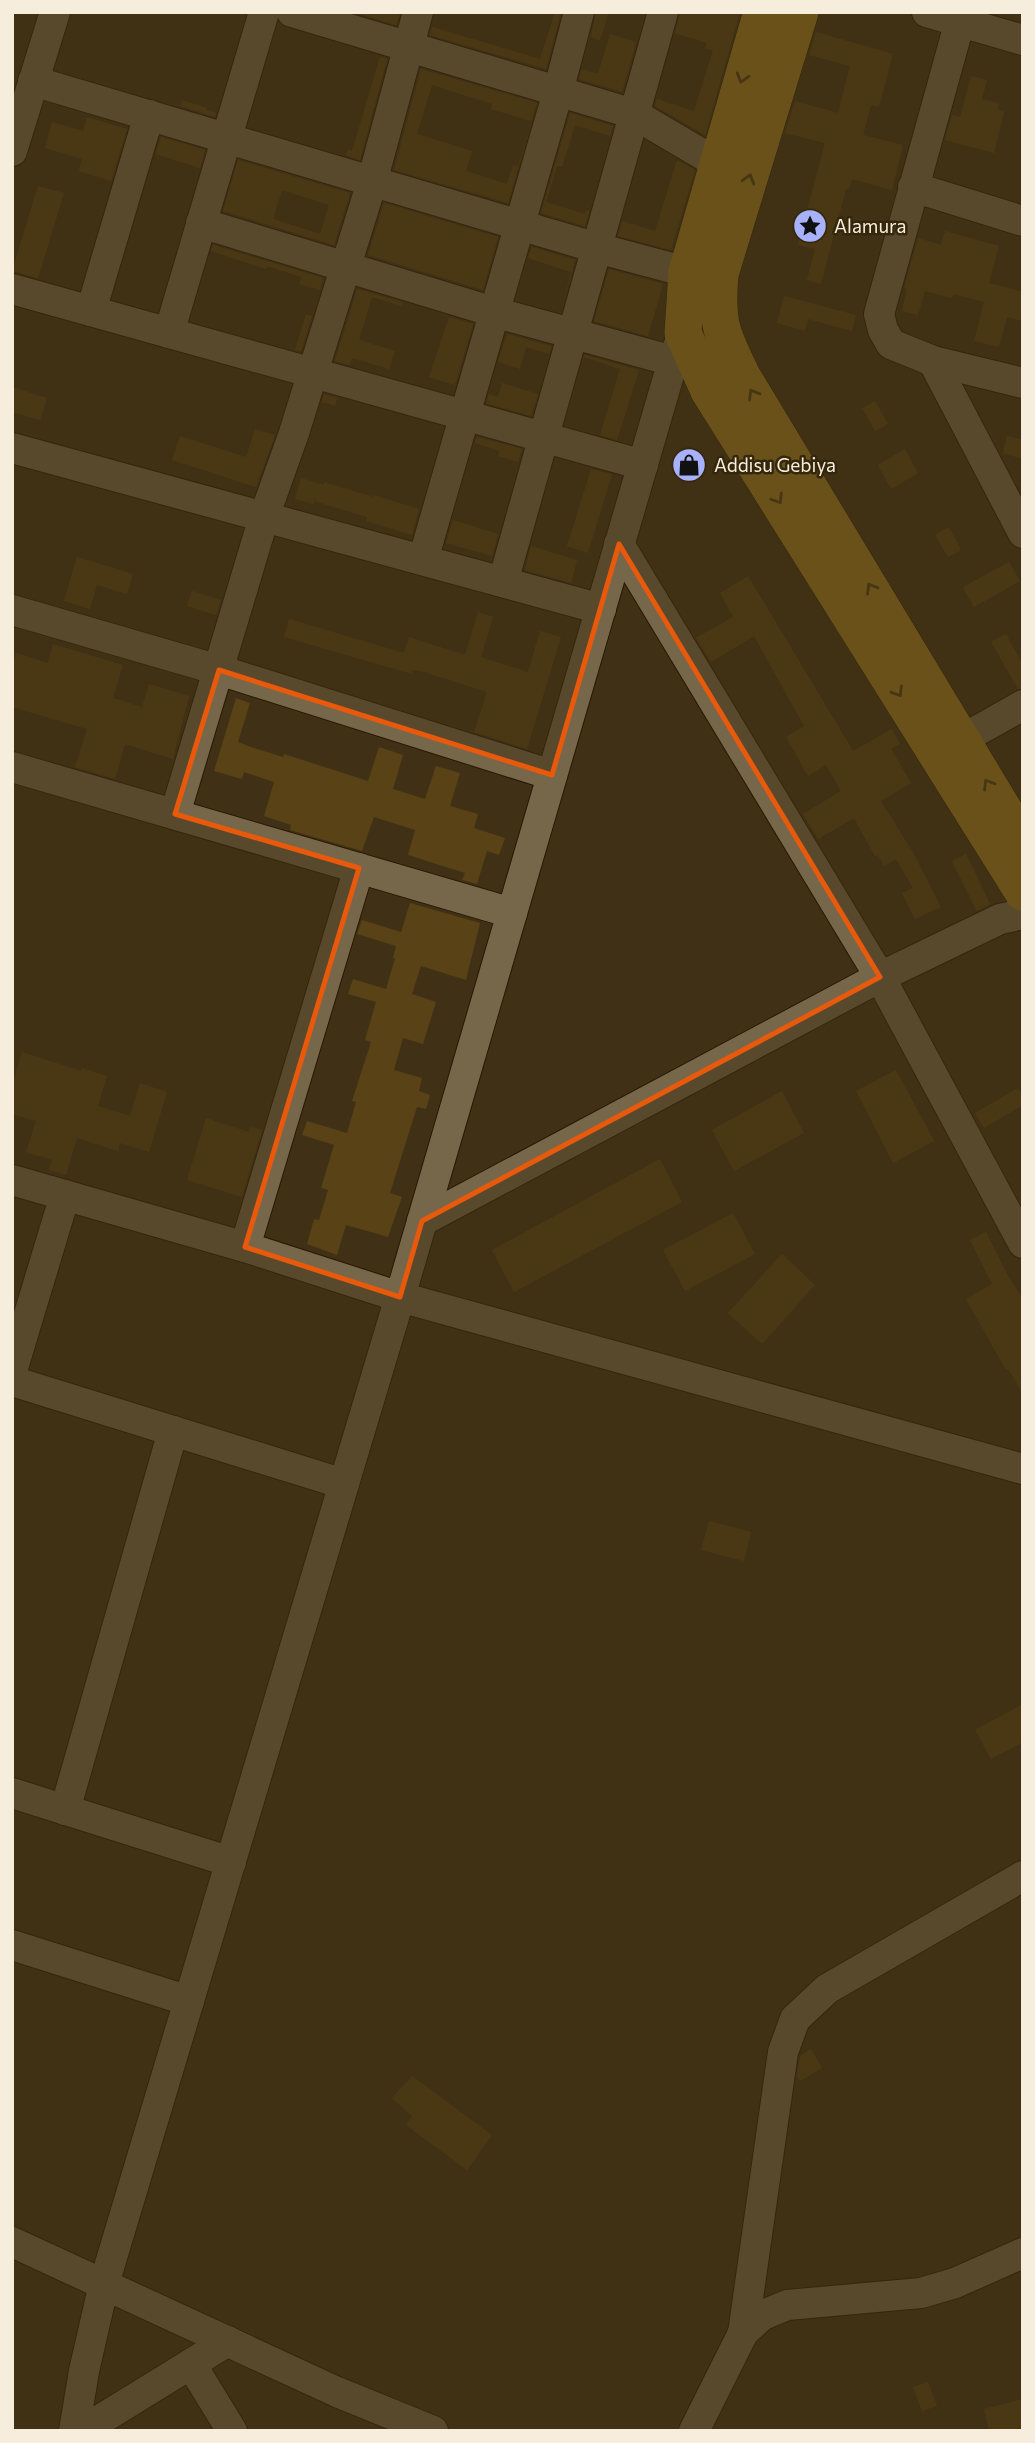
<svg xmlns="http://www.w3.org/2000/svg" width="1035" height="2443" viewBox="0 0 1035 2443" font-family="Commissioner,sans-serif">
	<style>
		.building { fill: #584216; fill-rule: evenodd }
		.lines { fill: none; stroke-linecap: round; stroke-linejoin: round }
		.minor-casing { stroke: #261900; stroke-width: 32 }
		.major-casing { stroke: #261900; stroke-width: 38 }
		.minor { stroke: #77674a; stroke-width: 30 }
		.major { stroke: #9d7921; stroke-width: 37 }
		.oneway { stroke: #4f3c11 }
		.marked { fill: none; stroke: #e8590c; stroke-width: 5; stroke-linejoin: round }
		.labels { text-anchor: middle; stroke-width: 5; stroke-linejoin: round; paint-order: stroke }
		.poi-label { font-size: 19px; fill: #f6eddd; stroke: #35270c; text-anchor: start }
	</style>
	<rect width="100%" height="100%" fill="#403116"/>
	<g class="building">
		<path d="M354,12H397L400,13L396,25Z"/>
		<path d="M555,12H561L546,69L430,35L432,27L540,59Z"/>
		<path d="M596,12H609L600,40L591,37Z"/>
		<path d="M680,12H740L705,135L655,106L657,99L694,111L713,50L705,48L707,43L675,33Z"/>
		<path d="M816,32L893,54L879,107L871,105L863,135L903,145L892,190L852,179L849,189H846L821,284L807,280L815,249L798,245L825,143L785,133L795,101L838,113L850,66L809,55Z"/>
		<path d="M610,34L636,42L622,92L579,79L582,69L598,74Z"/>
		<path d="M380,57L387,59L360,160L346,155L348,149L352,151Z"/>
		<path d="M421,69L537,103L531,121L491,109L492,104L432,85L417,134L472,151L466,171L507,184L513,165L518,166L531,124L508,203L394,170Z"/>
		<path d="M971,76L987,80L982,99L999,103L998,110L1004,112L994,153L945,140L952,115L960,117Z"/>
		<path d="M182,100L207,108L206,110L216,113L215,117L181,106Z"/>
		<path d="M570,113L613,126L610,136L575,125L562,167L557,166L546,202L585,214L586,210L589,211L585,226L541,213Z"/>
		<path d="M87,117L127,129L111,181L79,171L82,159L45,148L52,122L83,131Z"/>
		<path d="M161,137L205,150L200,168L156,154Z"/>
		<path d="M238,160L350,193L334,245L223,211ZM282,190L329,205L320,234L273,219Z"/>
		<path d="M677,160L695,170L671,250L618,236L622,221L655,231Z"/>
		<path d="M38,186L64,193L38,278L12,271Z"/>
		<path d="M384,203L498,237L483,290L368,255Z"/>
		<path d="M945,231L999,246L989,283L1023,292V321L1007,317L999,347L974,341L984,302L954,294L952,298L925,291L918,315L902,311L907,289L904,288L918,238L941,245Z"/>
		<path d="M213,245L323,278L320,290L299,284L301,277L267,266L266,269L211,251Z"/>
		<path d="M532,247L575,260L561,312L571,272L528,258Z"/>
		<path d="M609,269L663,284L648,336L594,321Z"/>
		<path d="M357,289L402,302L401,306L372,297L359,340L395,351L389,369L352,358L350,365L335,361Z"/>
		<path d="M784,296L856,315L852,331L808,319L805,331L777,323Z"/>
		<path d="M306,314L312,316L301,351L295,350Z"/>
		<path d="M449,317L473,324L455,385L429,377Z"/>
		<path d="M507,334L551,346L549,354L526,347L520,369L498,362Z"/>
		<path d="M585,355L639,370L617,440L600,435L620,369L584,357Z"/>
		<path d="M502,383L538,394L531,416L486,403L489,394L498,397Z"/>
		<path d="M12,387L47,398L40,420L12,412Z"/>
		<path d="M324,394L337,398L335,406L322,402Z"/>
		<path d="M875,401L888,424L875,431L862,408Z"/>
		<path d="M255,429L275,435L256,487L172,460L180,436L246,457Z"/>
		<path d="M1007,436L1023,440V459L1003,453Z"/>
		<path d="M477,437L522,449L518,462L498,456L500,451L475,443Z"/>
		<path d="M905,449L918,473L891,489L878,465Z"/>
		<path d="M591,469L612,474L588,553L567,546Z"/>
		<path d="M301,478L324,485V482L373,497V495L419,509L412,535L366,521L367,517L314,501L313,504L295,499Z"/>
		<path d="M453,520L498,534L492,556L446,543Z"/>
		<path d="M949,527L961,550L948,557L935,535Z"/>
		<path d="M531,546L577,560L571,583L525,570Z"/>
		<path d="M77,557L133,574L127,594L97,585L90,609L64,601Z"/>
		<path d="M1009,562L1020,581L974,607L963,588L965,586Z"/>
		<path d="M748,576L853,751L892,729L900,744L891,749L911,783L881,801L912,851L941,907L915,919L902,893L913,888L896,859L884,866L878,855L875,856L854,818L818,839L803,814L841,791L826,765L808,776L786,737L804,726L754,636L711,662L696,638L733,617L720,593Z"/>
		<path d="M192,591L221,600L216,615L187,606Z"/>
		<path d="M478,612L493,617L481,657L493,661L528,672L540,631L561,637L527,749L474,732L487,692L424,672L413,670L412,674L284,637L289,619L404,653L409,637L465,655Z"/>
		<path d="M1006,634L1023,665V688L1018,689L991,642Z"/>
		<path d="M53,644L123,665L113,698L142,707L149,684L189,696L173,759L125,744L115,779L75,767L87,729L12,707V666L16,653L48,663Z"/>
		<path d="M236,698L250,703L238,742L251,747L283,757L284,754L368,781L379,747L403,755L393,789L425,799L436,766L460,773L450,806L478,814L474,828L505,838L499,855L487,851L477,884L462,880L465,873L408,855L415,830L374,817L362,851L290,830L291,825L264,816L274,782L244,772L242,779L214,771Z"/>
		<path d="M966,854L990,904L977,911L952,861Z"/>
		<path d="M410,903L480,923L466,980L421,966L412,994L436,1002L423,1044L403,1038L394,1070L422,1078L419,1091L430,1095L426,1109L417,1107L390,1193L402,1197L388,1237L346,1225L337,1255L307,1244L314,1219L319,1220L328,1190L321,1188L334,1145L302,1135L307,1121L347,1133L356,1102L352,1101L371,1042L365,1040L376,1002L348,994L353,979L386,989L395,958H393L396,946L357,934L362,920L401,932Z"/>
		<path d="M22,1052L81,1071L82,1068L107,1076L98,1106L130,1116L140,1083L167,1092L149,1152L120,1143L118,1151L77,1138L66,1175L49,1170L52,1160L26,1152L36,1121L12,1114V1085Z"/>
		<path d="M896,1070L934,1141L893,1163L856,1091Z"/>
		<path d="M1018,1088L1023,1097V1105L984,1128L975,1113Z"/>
		<path d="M782,1091L804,1133L734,1171L712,1130Z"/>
		<path d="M206,1118L249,1132L250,1127L262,1130L242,1197L187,1180Z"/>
		<path d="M660,1159L682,1202L514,1292L492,1250Z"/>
		<path d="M733,1213L755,1254L685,1291L663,1250Z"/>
		<path d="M986,1232L1008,1276L1023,1299V1393L1008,1369L1006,1370L966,1299L992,1284L970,1240Z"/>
		<path d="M782,1254L815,1285L762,1344L728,1313Z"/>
		<path d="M709,1521L751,1532L744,1561L701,1550Z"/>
		<path d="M1023,1704V1742L991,1759L975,1730Z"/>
		<path d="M811,2049L822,2068L800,2081L797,2076L800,2056Z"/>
		<path d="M412,2076L492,2135L467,2170L406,2125L412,2116L392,2098Z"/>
		<path d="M928,2382L937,2406L922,2411L913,2387Z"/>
		<path d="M1023,2399V2431H989L984,2409Z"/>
	</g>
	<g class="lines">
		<g class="minor-casing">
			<g id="minor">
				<path d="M292,12L634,114L717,163"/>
				<path d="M927,12L1023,40"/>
				<path d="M960,21L879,314L883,330L891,344L933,361L1023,383"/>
				<path d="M33,81L597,248L687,272"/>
				<path d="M12,151L55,12"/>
				<path d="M913,187L1023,221"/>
				<path d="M201,223L494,312L673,361"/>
				<path d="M12,289L643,465"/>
				<path d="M91,311L149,115"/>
				<path d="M169,333L264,12"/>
				<path d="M933,361L1023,533"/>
				<path d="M12,448L601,609"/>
				<path d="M619,544L880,977L1023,1243"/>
				<path d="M423,560L558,92L579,12"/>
				<path d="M503,582L663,12"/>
				<path d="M12,610L219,670L552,775"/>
				<path d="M961,740L1023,705"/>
				<path d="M12,767L512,913"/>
				<path d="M175,814L264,517L294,433L372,182L418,12"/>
				<path d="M12,1180L245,1247L400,1297L1023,1469"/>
				<path d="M422,1221L880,977L1000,919L1023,914"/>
				<path d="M245,1247L359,868"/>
				<path d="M12,1371L65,1195"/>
				<path d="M12,1381L344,1484"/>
				<path d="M12,1793L231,1862"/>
				<path d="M65,1810L173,1431"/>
				<path d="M12,1945L189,2001"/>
				<path d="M12,2242L337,2392L433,2431"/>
				<path d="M743,2333L783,2052L795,2019L827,1989L1023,1876"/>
				<path d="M191,2364L232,2431"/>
				<path d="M74,2431L84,2371L104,2284L400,1297L673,361L683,333"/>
				<path d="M82,2431L228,2341"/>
				<path d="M694,2431L743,2333L761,2316L787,2305L921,2293L955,2283L1023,2253"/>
			</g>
		</g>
		<g class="major-casing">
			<g id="major">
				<path d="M762,12L687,272L683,333L709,391L1023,892"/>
				<path d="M800,12L720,274C716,323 721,333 742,376L1023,842"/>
			</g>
		</g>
		<use href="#minor" class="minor"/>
		<use href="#major" class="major"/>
	</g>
	<defs><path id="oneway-chevron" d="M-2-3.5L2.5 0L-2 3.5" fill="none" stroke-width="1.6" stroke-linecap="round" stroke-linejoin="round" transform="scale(1.75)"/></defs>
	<g class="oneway">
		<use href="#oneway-chevron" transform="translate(742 78) rotate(107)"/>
		<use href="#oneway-chevron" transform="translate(749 179) rotate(-73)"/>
		<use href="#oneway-chevron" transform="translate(753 394) rotate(-121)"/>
		<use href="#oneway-chevron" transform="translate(778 499) rotate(58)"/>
		<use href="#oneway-chevron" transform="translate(871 588) rotate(-121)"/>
		<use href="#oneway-chevron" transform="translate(898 692) rotate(58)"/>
		<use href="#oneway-chevron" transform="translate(988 784) rotate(-121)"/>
	</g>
	<path d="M0 0H1035V2443H0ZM619,544L880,977L422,1221L400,1297L245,1247L359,868L175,814L219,670L552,775Z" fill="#403116" fill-opacity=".55" fill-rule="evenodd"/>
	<path class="marked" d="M619,544L880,977L422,1221L400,1297L245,1247L359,868L175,814L219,670L552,775Z"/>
	<defs>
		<g id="sight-disc" transform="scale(1.75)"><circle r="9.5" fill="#a7b1fc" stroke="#35270c"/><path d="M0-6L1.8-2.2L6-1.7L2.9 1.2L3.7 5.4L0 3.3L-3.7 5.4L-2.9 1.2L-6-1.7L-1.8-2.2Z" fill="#111"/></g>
		<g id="shop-disc" transform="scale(1.75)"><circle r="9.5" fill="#a7b1fc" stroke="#35270c"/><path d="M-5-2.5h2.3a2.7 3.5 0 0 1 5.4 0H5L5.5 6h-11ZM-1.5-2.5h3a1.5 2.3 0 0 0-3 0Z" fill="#111"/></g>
	</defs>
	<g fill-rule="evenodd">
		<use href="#sight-disc" x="810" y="226"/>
		<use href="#shop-disc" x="689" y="465"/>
	</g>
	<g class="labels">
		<g class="poi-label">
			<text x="834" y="233">Alamura</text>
			<text x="714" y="472">Addisu Gebiya</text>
		</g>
	</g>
	<rect width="1035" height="2443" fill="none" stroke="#f6eddd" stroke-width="28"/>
</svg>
